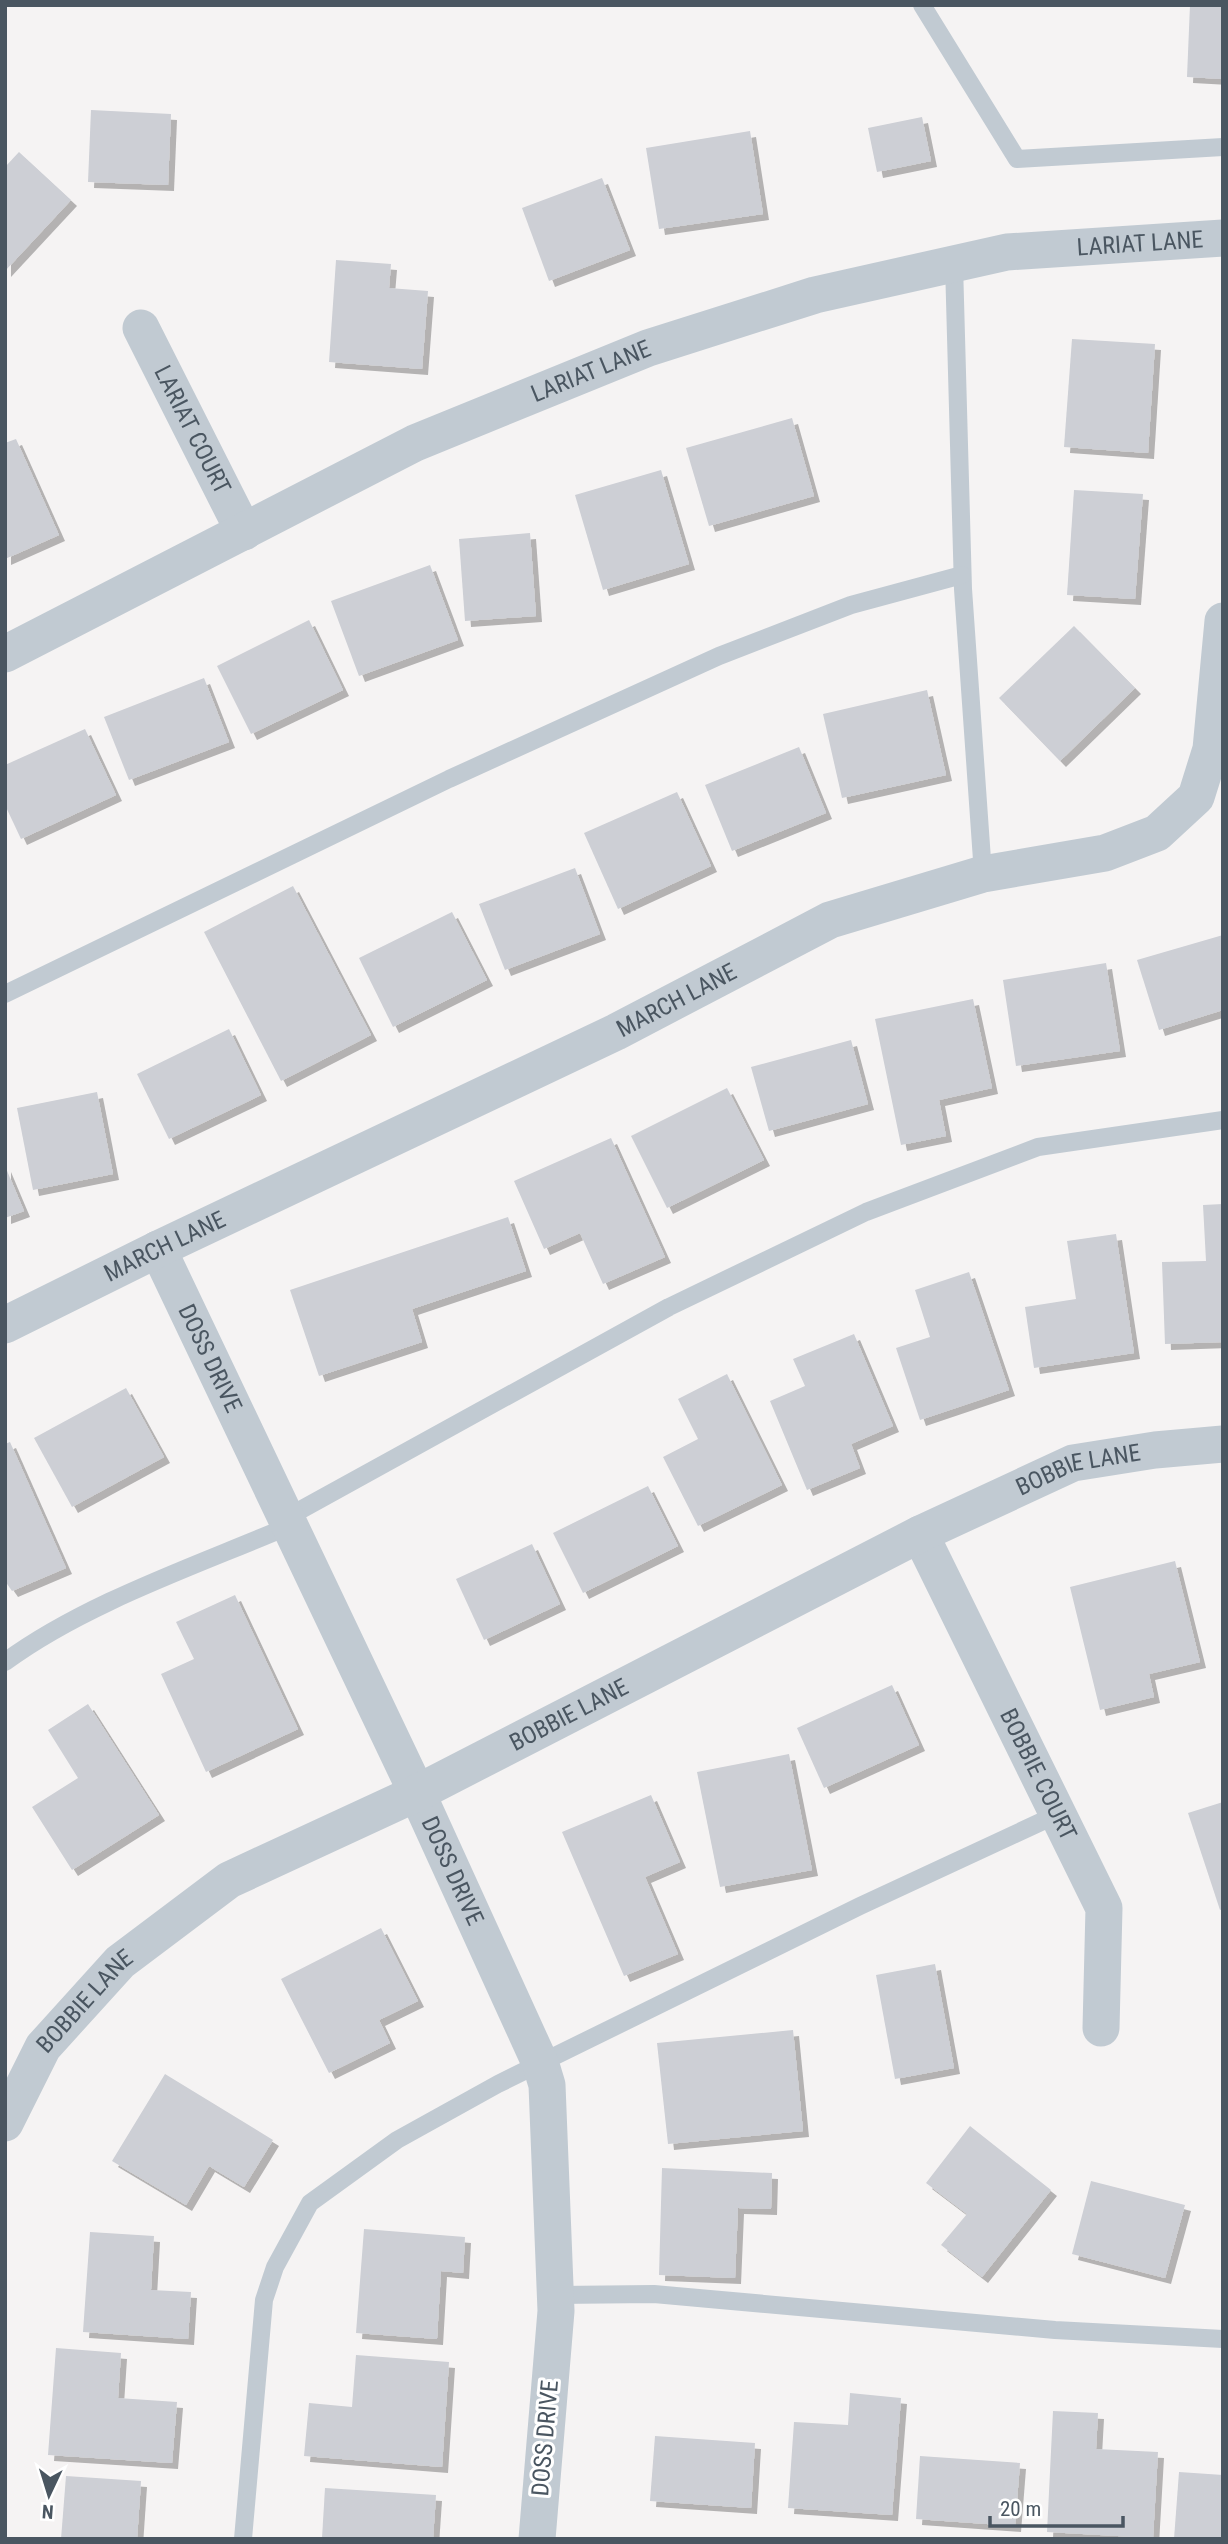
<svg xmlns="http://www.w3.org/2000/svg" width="1228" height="2544" viewBox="0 0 1228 2544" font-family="'Roboto Condensed',sans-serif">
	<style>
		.building { fill: #cdcfd5; filter: url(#shadow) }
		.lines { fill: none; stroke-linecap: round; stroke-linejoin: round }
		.service { stroke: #c1cad2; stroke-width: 18 }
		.minor { stroke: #c1cad2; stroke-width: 37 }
		.labels { text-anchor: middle; stroke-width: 6; stroke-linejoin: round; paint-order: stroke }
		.street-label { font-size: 24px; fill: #4a5661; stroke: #fff }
	</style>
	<defs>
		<filter id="shadow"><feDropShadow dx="6" dy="6" stdDeviation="0" flood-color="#0004"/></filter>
	</defs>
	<rect width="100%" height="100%" fill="#f5f3f3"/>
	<g class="building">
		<path d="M1190,5H1223V79L1187,77Z"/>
		<path d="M91,110L171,114L168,185L88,182Z"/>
		<path d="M922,117L931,161L877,172L868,128Z"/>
		<path d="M750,131L763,214L659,229L646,148Z"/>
		<path d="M19,152L71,200L5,271V167Z"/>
		<path d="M602,178L630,250L549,281L522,208Z"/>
		<path d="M336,260L391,264L389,288L428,291L422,369L329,362Z"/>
		<path d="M1072,339L1155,344L1148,453L1064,447Z"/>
		<path d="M792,418L814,496L709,526L686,448Z"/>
		<path d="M16,439L59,535L5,559V443Z"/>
		<path d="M661,470L689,564L603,590L575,495Z"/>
		<path d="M1074,490L1143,494L1135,599L1067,595Z"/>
		<path d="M530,533L536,616L465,621L459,539Z"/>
		<path d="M430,565L458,640L359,676L331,601Z"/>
		<path d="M309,620L343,690L251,734L217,666Z"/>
		<path d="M1074,626L1135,688L1060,761L999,698Z"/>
		<path d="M204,678L229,742L129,780L104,717Z"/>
		<path d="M927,690L946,775L842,798L823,714Z"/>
		<path d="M85,729L116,795L21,839L5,805V765Z"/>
		<path d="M799,747L826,813L732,851L705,785Z"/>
		<path d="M677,792L711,866L618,909L584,833Z"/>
		<path d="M575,868L600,934L505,970L479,904Z"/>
		<path d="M293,886L371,1035L281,1081L204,932Z"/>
		<path d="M452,912L487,980L393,1027L359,958Z"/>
		<path d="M1223,935V1010L1159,1030L1137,960Z"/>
		<path d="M1106,963L1120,1051L1016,1066L1003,980Z"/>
		<path d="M973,999L992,1088L939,1100L946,1136L901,1145L875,1019Z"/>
		<path d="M229,1029L261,1095L169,1139L137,1074Z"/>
		<path d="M851,1040L868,1104L769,1131L751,1067Z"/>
		<path d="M727,1088L764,1160L667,1208L631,1136Z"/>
		<path d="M97,1092L113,1174L33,1190L17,1108Z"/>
		<path d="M611,1138L665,1257L603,1284L580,1233L544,1249L514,1181Z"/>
		<path d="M5,1166L24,1211L5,1218Z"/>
		<path d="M1223,1204V1342L1165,1344L1162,1262L1206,1261L1203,1205Z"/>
		<path d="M508,1217L526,1271L412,1309L422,1342L319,1376L290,1290Z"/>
		<path d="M1116,1234L1134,1353L1034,1368L1025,1307L1076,1299L1067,1241Z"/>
		<path d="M969,1272L1009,1390L920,1420L896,1348L930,1337L915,1290Z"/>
		<path d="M854,1334L893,1426L851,1444L860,1468L807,1490L770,1401L805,1386L793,1359Z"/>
		<path d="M727,1374L782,1485L698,1526L663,1457L698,1439L678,1399Z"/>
		<path d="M126,1388L164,1457L72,1507L34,1438Z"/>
		<path d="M10,1442L66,1568L12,1591L5,1581V1444Z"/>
		<path d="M648,1486L678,1546L583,1593L553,1533Z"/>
		<path d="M532,1544L560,1604L484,1640L456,1579Z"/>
		<path d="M1175,1561L1200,1662L1149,1674L1154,1697L1100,1710L1070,1587Z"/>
		<path d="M235,1595L298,1729L206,1772L161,1674L194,1659L176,1622Z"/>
		<path d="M892,1685L919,1745L824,1788L797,1728Z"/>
		<path d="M88,1704L159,1815L72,1870L32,1807L78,1778L48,1730Z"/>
		<path d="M789,1754L812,1870L720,1887L697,1772Z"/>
		<path d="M651,1795L680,1862L645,1877L678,1954L624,1976L562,1832Z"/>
		<path d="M1223,1802V1909L1220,1910L1188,1813Z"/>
		<path d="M381,1928L418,2001L379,2020L390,2043L329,2073L281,1979Z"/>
		<path d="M935,1964L954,2068L895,2079L876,1975Z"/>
		<path d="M793,2030L803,2131L668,2144L657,2043Z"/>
		<path d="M165,2074L273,2140L244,2187L209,2166L186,2205L112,2161Z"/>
		<path d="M970,2126L1051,2190L982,2277L941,2245L967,2214L926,2183Z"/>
		<path d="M662,2168L772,2173L771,2209L738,2208L735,2278L659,2275Z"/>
		<path d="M1091,2181L1185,2205L1165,2278L1072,2254Z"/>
		<path d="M364,2229L465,2237L463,2273L441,2271L437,2339L356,2333Z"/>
		<path d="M90,2232L154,2236L151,2290L191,2292L188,2339L83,2332Z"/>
		<path d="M56,2348L121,2353L118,2398L177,2402L172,2463L48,2455Z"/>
		<path d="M356,2355L449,2362L442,2467L304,2456L309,2403L352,2407Z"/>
		<path d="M850,2393L901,2398L892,2515L788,2508L794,2422L848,2425Z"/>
		<path d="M1053,2411L1098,2413L1096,2449L1158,2452L1153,2538L1047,2532Z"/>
		<path d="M655,2436L755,2443L751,2508L650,2501Z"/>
		<path d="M920,2456L1020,2463L1015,2526L916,2519Z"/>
		<path d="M1179,2472L1223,2475V2539H1174Z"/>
		<path d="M66,2476L141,2481L137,2539H61Z"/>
		<path d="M325,2488L436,2495L433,2539L322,2538Z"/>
	</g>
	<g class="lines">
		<g class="service">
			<path d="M922,5L1017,159L1223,147"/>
			<path d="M954,264L963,589L983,874"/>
			<path d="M5,994L449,779L719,656L851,605L962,575"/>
			<path d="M286,1518L669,1307L866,1212L1038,1147L1223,1120"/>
			<path d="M5,1662C85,1603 198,1565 289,1526"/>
			<path d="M556,2295L654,2294L1055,2330L1223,2339"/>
			<path d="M243,2539L264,2300L275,2267L310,2203L397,2140L498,2084L860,1906L1058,1814"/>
		</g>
		<g class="minor">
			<path id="s1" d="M141,328L244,532"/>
			<path id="s2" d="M5,654L415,443L648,348L815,295L1007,252L1223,238"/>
			<path id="s3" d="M158,1249L417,1793L541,2065L547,2085L556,2311L537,2539"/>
			<path id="s4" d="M5,1325L158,1249L616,1032L830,920L983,874L1105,853L1157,833L1196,797L1211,749L1223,621"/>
			<path id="s5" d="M920,1534L1104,1908L1101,2028"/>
			<path id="s6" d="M5,2123L43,2047L120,1962L229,1880L417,1793L920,1534L1073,1463L1155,1450L1223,1444"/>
		</g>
	</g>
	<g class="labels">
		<g class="street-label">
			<text dy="8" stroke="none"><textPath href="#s2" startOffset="1218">LARIAT LANE</textPath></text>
			<text dy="8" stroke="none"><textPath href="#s2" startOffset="651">LARIAT LANE</textPath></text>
			<text dy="8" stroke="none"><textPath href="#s1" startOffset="114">LARIAT COURT</textPath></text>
			<text dy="8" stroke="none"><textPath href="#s4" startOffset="746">MARCH LANE</textPath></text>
			<text dy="8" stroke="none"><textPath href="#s4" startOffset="178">MARCH LANE</textPath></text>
			<text dy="8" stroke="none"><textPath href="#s3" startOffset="121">DOSS DRIVE</textPath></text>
			<text dy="8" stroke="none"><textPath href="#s6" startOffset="1281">BOBBIE LANE</textPath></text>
			<text dy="8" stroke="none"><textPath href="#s6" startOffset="714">BOBBIE LANE</textPath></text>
			<text dy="8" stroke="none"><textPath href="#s5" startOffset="268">BOBBIE COURT</textPath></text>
			<text dy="8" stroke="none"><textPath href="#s3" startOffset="688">DOSS DRIVE</textPath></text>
			<text dy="8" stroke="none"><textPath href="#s6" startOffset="147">BOBBIE LANE</textPath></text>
			<text transform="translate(545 2438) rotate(-85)" y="8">DOSS DRIVE</text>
		</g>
	</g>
	<rect width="1228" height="2544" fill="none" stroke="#4a5661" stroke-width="14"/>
	<g transform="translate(49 2495) rotate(184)" stroke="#ffffff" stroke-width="5" paint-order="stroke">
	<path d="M0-5L12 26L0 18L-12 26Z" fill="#4a5661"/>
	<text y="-10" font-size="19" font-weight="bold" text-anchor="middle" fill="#4a5661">N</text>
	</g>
	<path d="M990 2516v10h133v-10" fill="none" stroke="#4a5661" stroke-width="3.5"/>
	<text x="1000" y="2516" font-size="21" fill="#4a5661" stroke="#ffffff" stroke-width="5" paint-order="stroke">20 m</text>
</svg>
